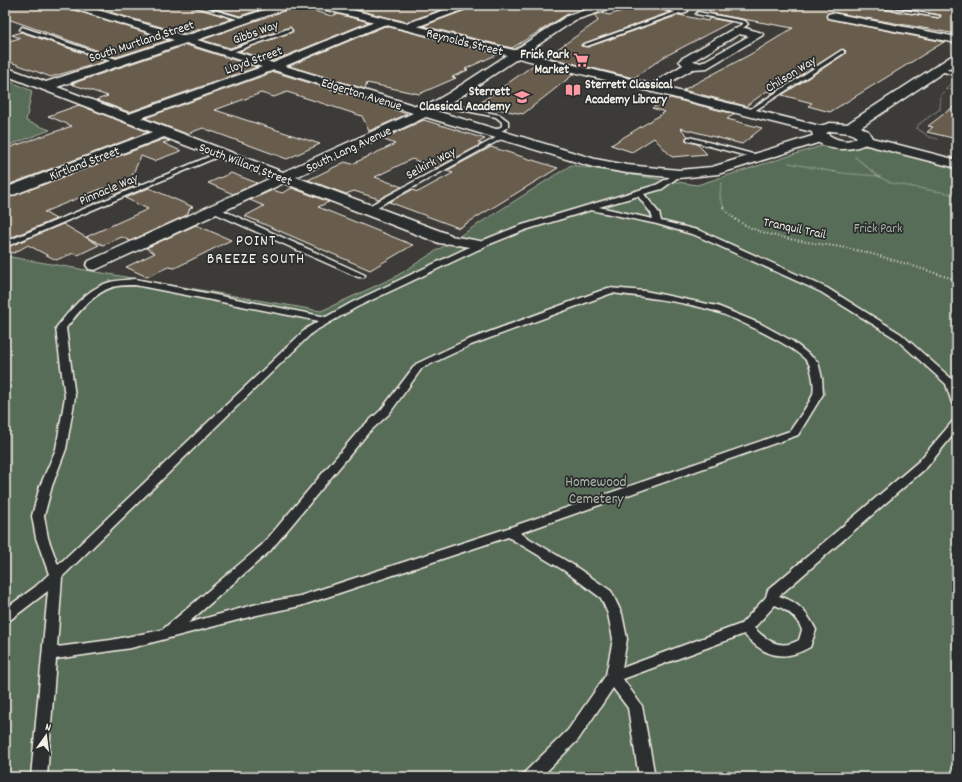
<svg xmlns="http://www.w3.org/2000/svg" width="962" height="782" viewBox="0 0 962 782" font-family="Dekko,sans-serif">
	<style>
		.green { fill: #586d58; stroke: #a6afa0 }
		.building { fill: #675b4e; stroke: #f4f1e8 }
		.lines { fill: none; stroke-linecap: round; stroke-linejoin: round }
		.service-casing { stroke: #f4f1e8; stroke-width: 3 }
		.pedestrian-casing { stroke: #f4f1e8; stroke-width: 3 }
		.minor-casing { stroke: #f4f1e8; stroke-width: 3 }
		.tertiary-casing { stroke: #f4f1e8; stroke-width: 3 }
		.path-far1 { stroke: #f4f1e8; stroke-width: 1.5; stroke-dasharray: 0.5 1.5; stroke-linecap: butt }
		.path { stroke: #f4f1e8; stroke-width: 2; stroke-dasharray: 1 2.5; stroke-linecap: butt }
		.service { fill: #2a2d2e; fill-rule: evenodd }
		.pedestrian { fill: #2a2d2e; fill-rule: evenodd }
		.minor { fill: #2a2d2e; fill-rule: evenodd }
		.tertiary { fill: #2a2d2e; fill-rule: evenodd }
		.labels { text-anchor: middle; stroke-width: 3.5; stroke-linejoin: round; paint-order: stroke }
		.far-street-label { font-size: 13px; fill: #f4f1e8; stroke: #2a2d2e }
		.far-poi-label { font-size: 13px; font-weight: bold; fill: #f4f1e8; stroke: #2a2d2e; text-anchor: end }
		.far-park-label { font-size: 13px; fill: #aeb6a7; stroke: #2a2d2e }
		.park-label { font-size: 15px; fill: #aeb6a7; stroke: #2a2d2e }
		.neighbourhood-label { font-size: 16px; letter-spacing: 1px; fill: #f4f1e8; stroke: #2a2d2e }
	</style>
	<rect width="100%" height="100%" fill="#3c3b38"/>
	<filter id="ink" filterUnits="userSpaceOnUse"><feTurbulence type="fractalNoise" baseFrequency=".025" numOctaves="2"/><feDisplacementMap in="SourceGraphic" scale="8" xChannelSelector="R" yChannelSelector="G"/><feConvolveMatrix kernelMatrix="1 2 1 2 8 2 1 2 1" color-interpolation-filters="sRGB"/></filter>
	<g filter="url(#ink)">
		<g class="green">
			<path d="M5,79L32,91L26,121L50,130L5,147Z"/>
			<path d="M824,145L851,147L876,146L957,167V777H5V256L321,311L395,277L571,165L697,185Z"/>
		</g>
		<g class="building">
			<path d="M19,5H64L68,8L169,40L116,57L5,18V8Z"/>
			<path d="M86,5H189L232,19L185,34Z"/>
			<path d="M202,5H274L240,16Z"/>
			<path d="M365,5H454L407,22L353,9Z"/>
			<path d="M474,5H573L586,8L566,15L512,48L423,26L471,8Z"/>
			<path d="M641,5L670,12L582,44L581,46L588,47L679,15L708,21L709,18L731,22L662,58L634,78L546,57L598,21L595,15L602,13L609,15Z"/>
			<path d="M710,5H860L938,18L941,15L882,5H957V34L832,12L828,13L826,17L828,19L944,42L830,112L808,106L812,103L782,95L845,54L846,51L843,49L773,93L767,91L746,106L683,90L751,54L793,28L709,13Z"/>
			<path d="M295,6L332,16L337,14L369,22L273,61L239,51L292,32L293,30L290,27L230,48L202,40Z"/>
			<path d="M385,26L498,54L465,69L468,70L452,77L456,78L419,94L367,83L365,89L289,66Z"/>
			<path d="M21,32L106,61L51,77L5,60V42L20,38L12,35Z"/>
			<path d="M186,45L257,67L129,112L96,100L108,96L71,84Z"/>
			<path d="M535,64L574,74L523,114L477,105Z"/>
			<path d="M274,72L363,99L407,114L369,131L362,116L287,92L274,97L261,93L215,110L320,144L287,159L203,128L187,134L145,118Z"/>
			<path d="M670,98L734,114L727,119L762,128L742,144L680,128L688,136L686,138V141L697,144L707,154L672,157L654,138L632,152L611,145L665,112L652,108Z"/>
			<path d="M957,104V139L927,132L933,127L928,126Z"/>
			<path d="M79,105L148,132L5,186V149L72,126L48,116Z"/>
			<path d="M424,120L485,139L478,143L482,144L437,168L412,159L375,177L402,187L379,199L354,191L346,194L308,180L345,162L352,164L395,144L382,139Z"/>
			<path d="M164,139L170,141L163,143L181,151L154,161L141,156L130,180L140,184L116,194L103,188L44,212L56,219L5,240V199Z"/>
			<path d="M491,147L558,168L459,228L389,202L412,190L418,192L453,173L446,171Z"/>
			<path d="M231,173L257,183L233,194L208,183Z"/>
			<path d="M149,188L193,207L190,208L187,215L130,241L122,237L103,245L86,237L148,209L125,198Z"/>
			<path d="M292,188L329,202L318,207L413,245L370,270L245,216L264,206L250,200L273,190L282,193Z"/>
			<path d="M63,224L99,245L78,255L74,253L56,260L28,245L14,253L5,251V248Z"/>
			<path d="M196,225L231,240L175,268L168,267L147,277L126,267L155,253L146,248Z"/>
		</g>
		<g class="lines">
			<g class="service-casing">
				<g id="service">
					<path d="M190,5H197L248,20L244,21Z"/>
					<path d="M861,5H873L940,16L938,17Z"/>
					<path d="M681,10L685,11L587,46L582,45Z"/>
					<path d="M698,12L745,21L748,24L737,33L734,31L743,23L696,14Z"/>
					<path d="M22,27L122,61L123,62L118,63L20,30Z"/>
					<path d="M290,28L292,31L230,53L225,52Z"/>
					<path d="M842,50L844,51V53L751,113L746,112Z"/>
					<path d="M938,68L957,72V76L938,70Z"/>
					<path d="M439,102L500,115L508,121V127L496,134H492V132L502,126V122L496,117L437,105L436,104Z"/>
					<path d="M503,134L506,136L505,137L370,211H367L363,209Z"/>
					<path d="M689,137L760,156L761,157L758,159L687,140V138Z"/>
					<path d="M220,152L222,153V155L5,247V242Z"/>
					<path d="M679,172L681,173V175L662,189L644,194L659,213L661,221L701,231L827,288L901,334L954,381L957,386V406L952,403L946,384L895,338L821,292L695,235L657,224L591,210L525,230L490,244L357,307L313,332L62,577L57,647L111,640L162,630L262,545L360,429L381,410L416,364L465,341L608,288L645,291L717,306L761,324L792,341L818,362L822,378L823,394L798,435L520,533L573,565L611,591L622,614L627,639L622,668L741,624L766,597L768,590L919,461L953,421L957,420V430L927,467L779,596C798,602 807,612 816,630L810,647C784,662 764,657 744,634L623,679L642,706L655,777H639L628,708L613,688L578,740L541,777H522L525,772L568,730L606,675L613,639L608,614L601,598L565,571L508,537L300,606L257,615L131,648L56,659L47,777H31L48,591L10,620L5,621V609L35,587L49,574L36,538L32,516L40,486L56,449L65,397L56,328C69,311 86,290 107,283C116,280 126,280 135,279L326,317L351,303L484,240L519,226L656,185ZM638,196L651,213L653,219L599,207ZM135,285L319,321L307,328L58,565L48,538L44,516L52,486L66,449L75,397L66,328C78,313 93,293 113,287C120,285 128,285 135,285ZM612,293C645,297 679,301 711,310C729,315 801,348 809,364C812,371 815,387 813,394C810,403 796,422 790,431L505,529L300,596L257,604L188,623L270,551L368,433L389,414L422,368L471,345ZM775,605C788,610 797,617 802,630L799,640C781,650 768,642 754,628Z"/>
					<path d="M212,208H218L365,275L364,277H358L212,212Z"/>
				</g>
			</g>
			<g class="pedestrian-casing">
				<path id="pedestrian" d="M445,235L480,241L486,245L480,249L441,242L439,239Z"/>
			</g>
			<g class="minor-casing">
				<g id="minor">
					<path d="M66,5H81L185,36L279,5H294L292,7L197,40L273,63L380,19H388L389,21L388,23L285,66L423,108L449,93L567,16L602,5H617L615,7L575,20L457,99L436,111L595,159L627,165L679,170L712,167L822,133L827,134L829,137L827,140L718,174L679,178L627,173L593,167L426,117L296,177L451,235L453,239L451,243L445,244L439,243L284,183L95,270L89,269L86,265L89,261L271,178L164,137L5,198V188L152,132L5,75V67L46,82L174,40L68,7ZM186,43L262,67L129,114L57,87ZM274,70L413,113L283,172L141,118Z"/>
					<path d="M458,5H472L470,7L411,29L407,30L402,27L403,25Z"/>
					<path d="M653,5H670L687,9L688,11L683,14L655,7Z"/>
					<path d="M832,13L957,37V43L828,18L827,16L828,14Z"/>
					<path d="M745,28L762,33L763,35L707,68L693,69L655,91L651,92L645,88L683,65L679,61L681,59L733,29ZM739,34L749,36L701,63L693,61Z"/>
					<path d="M864,136L957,160V168L859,143L857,140L859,137Z"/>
				</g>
			</g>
			<g class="tertiary-casing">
				<path id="tertiary" d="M314,5H332L820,126L830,123L847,124L953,55L957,54V63L861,127L868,131L872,138C861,154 815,153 812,132L315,7ZM831,131L850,133L857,137C848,144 835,140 826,133Z"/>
			</g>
			<g class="path-far1">
				<path d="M946,89L957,91"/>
				<path d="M938,139L929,137L917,128L919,124L940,109L941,95L950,84"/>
				<path d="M855,157L878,176L891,183L957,195"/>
				<path d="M789,163L840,173L878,176"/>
				<path d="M721,183L720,198L724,208"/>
			</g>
			<path class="path" d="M723,207C748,242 822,241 860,251C893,259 925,270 957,280"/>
			<use href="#service" class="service"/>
			<use href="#pedestrian" class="pedestrian"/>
			<use href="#minor" class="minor"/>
			<use href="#tertiary" class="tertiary"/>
		</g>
	</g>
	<defs>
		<g id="supermarket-bare" transform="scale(1.2)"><path d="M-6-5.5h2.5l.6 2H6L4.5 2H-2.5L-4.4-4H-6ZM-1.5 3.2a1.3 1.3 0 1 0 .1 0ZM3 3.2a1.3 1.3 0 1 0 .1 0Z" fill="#ff9aa2" stroke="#2a2d2e" stroke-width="2.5" paint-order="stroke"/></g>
		<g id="library-bare" transform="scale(1.2)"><path d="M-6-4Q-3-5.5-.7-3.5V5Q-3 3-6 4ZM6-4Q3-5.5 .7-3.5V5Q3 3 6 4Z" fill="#ff9aa2" stroke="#2a2d2e" stroke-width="2.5" paint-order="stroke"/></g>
		<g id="school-bare" transform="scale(1.2)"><path d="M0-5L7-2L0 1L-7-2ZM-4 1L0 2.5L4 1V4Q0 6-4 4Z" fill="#ff9aa2" stroke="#2a2d2e" stroke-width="2.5" paint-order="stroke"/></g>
	</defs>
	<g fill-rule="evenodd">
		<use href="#supermarket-bare" x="581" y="60"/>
		<use href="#library-bare" x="573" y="90"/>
		<use href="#school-bare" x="522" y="97"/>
	</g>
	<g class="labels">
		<g class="far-street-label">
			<text transform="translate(255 31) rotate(-20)" y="5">Gibbs Way</text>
			<text transform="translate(141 40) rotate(-18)" y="5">South Murtland Street</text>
			<text transform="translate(465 41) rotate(14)" y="5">Reynolds Street</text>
			<text transform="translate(253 59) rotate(-20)" y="5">Lloyd Street</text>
			<text transform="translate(790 73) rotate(-32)" y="5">Chilson Way</text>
			<text transform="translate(362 93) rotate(17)" y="5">Edgerton Avenue</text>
			<text transform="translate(348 148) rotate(-25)" y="5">South Lang Avenue</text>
			<text transform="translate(84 162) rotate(-21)" y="5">Kirtland Street</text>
			<text transform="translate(430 162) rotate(-28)" y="5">Selkirk Way</text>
			<text transform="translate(246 163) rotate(21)" y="5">South Willard Street</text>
			<text transform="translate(108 188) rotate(-23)" y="5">Pinnacle Way</text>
			<text transform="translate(795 227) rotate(12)" y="5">Tranquil Trail</text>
		</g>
		<g class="far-poi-label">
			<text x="569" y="58">Frick Park<tspan x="569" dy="15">Market</tspan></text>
			<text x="585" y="88" text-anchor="start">Sterrett Classical<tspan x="585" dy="15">Academy Library</tspan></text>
			<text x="510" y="95">Sterrett<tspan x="510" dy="15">Classical Academy</tspan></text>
		</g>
		<g class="far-park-label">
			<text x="878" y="232">Frick Park</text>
		</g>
		<g class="park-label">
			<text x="596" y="486">Homewood<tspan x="596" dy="17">Cemetery</tspan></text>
		</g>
		<g class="neighbourhood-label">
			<text x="256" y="245">POINT<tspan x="256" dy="18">BREEZE SOUTH</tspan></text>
		</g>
	</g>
	<rect width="962" height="782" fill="none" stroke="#2a2d2e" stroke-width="20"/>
	<rect x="10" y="10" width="942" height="762" fill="none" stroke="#f4f1e8" stroke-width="1.5" filter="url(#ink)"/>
	<g transform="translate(46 736) rotate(14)" stroke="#2a2d2e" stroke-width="3" paint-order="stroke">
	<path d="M0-3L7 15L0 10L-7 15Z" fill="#f4f1e8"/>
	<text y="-6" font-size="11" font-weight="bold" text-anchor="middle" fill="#f4f1e8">N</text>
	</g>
</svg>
